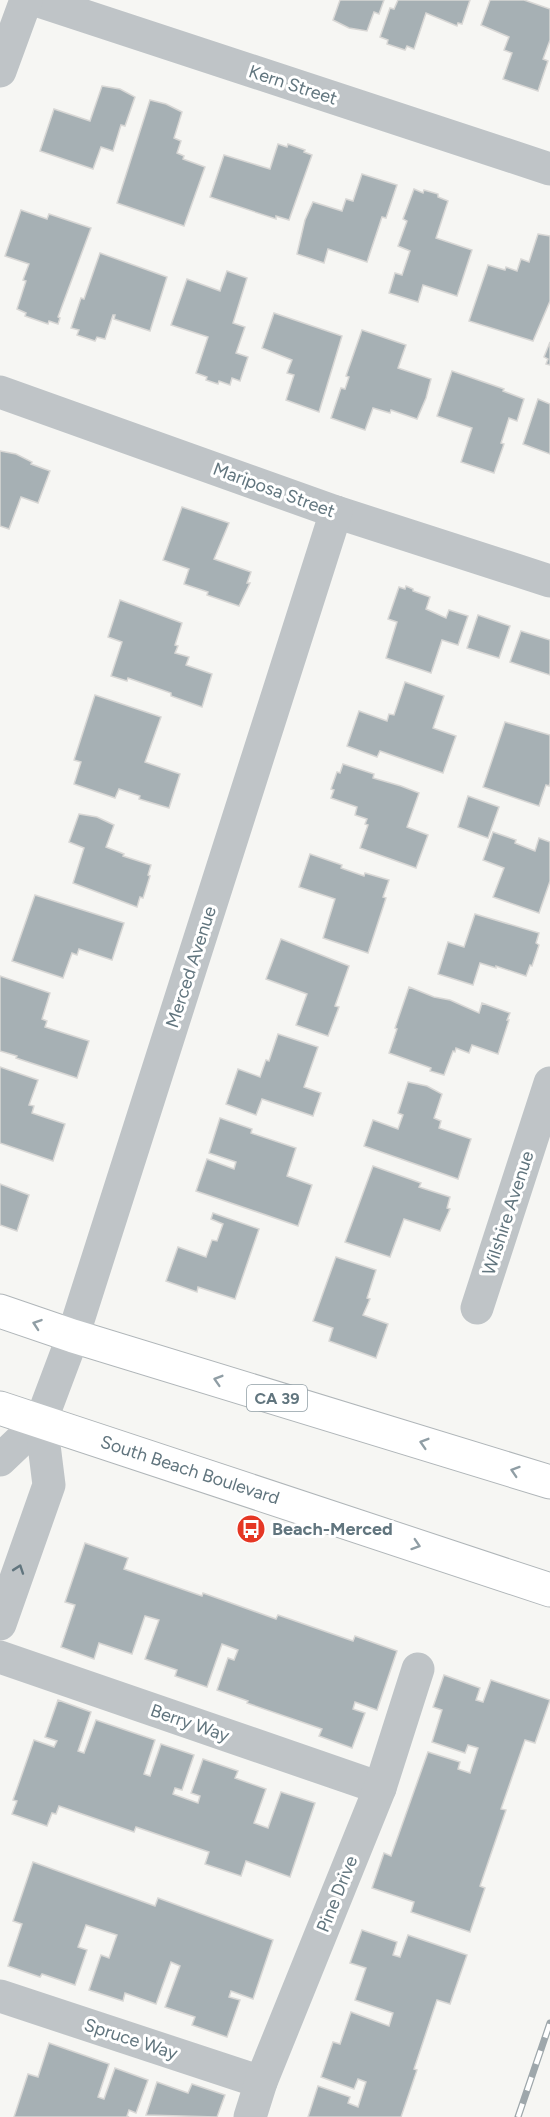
<svg xmlns="http://www.w3.org/2000/svg" width="550" height="2117" viewBox="0 0 550 2117" font-family="Figtree,sans-serif">
	<style>
		.building { fill: #a6b0b4; stroke: #d8d7d5; stroke-width: 1.5 }
		.lines { fill: none; stroke-linecap: round; stroke-linejoin: round }
		.major-casing { stroke: #b0b6b9; stroke-width: 35 }
		.minor { stroke: #bfc4c7; stroke-width: 33 }
		.major { stroke: #fff; stroke-width: 33 }
		.rail-casing { stroke: #9ea7ab; stroke-width: 7 }
		.rail { stroke: #fff; stroke-width: 4.5; stroke-dasharray: 14; stroke-linecap: butt }
		.oneway { stroke: #909ea5 }
		.oneway2 { stroke: #61757e }
		.labels { text-anchor: middle; stroke-width: 6; stroke-linejoin: round; paint-order: stroke }
		.shield { fill: #fff; stroke: #909ea5; stroke-width: 1.5 }
		.shield-label { font-size: 16px; font-weight: bold; fill: #61757e }
		.street-label { font-size: 18px; fill: #61757e; stroke: #fff }
		.poi-label { font-size: 18px; font-weight: bold; fill: #61757e; stroke: #fff; text-anchor: start }
	</style>
	<rect width="100%" height="100%" fill="#f6f6f3"/>
	<g class="building">
		<path d="M340,0H384L379,14L374,12L367,31L349,28L333,20Z"/>
		<path d="M398,0H470L462,24L458,23L457,26L426,13L414,49L407,46L405,50L387,44L388,40L380,37L390,8L394,9Z"/>
		<path d="M490,0H524L550,9V40L543,59L548,61L538,91L503,79L512,53L504,50L509,37L481,25Z"/>
		<path d="M102,86L120,89L135,97L125,126L121,125L113,151L101,147L93,169L40,151L54,109L90,121Z"/>
		<path d="M150,100L166,104L182,112L174,138L181,141L177,153L184,156L183,159L205,167L184,226L117,203Z"/>
		<path d="M278,144L287,147L288,144L305,150L304,152L312,155L289,220L276,216V219L210,197L224,155L270,169Z"/>
		<path d="M362,174L397,185L386,218L382,217L367,262L328,249L324,263L297,254L305,220L313,202L342,211L346,199L353,201Z"/>
		<path d="M414,189L423,193L424,190L438,194V197L448,201L436,238L472,250L457,296L423,285L418,302L389,293L395,273L402,275L410,251L398,246L407,221L403,219Z"/>
		<path d="M21,210L47,219L49,214L91,228L58,317L60,318L58,324L49,321L48,324L25,316L26,313L17,309L26,281L23,280L29,264L5,256Z"/>
		<path d="M538,234L550,236V301L533,341L469,321L488,265L505,270L506,267L517,271L521,259L529,262Z"/>
		<path d="M100,253L167,277L150,331L114,319L115,315H113L105,339L97,337L95,341L77,335L79,330L71,328L81,298L84,299Z"/>
		<path d="M227,271L247,278L233,323L245,327L236,353L248,357L240,381L232,378L230,385L219,381L218,384L206,380L207,377L196,373L208,337L171,325L187,279L220,291Z"/>
		<path d="M274,313L342,336L319,412L286,400L294,375L287,373L292,360L262,348Z"/>
		<path d="M362,330L406,345L398,368L431,379L426,398L417,419L391,410L390,413L373,408L365,430L331,418L341,388L345,389L349,377L346,376Z"/>
		<path d="M550,342V365L546,364L548,359L544,357Z"/>
		<path d="M452,371L504,389L503,391L524,399L517,421L509,418L501,443L504,444L494,473L461,462L472,428L437,416Z"/>
		<path d="M538,399L550,404V454L523,444Z"/>
		<path d="M0,451L16,454L32,462L31,464L50,471L38,503L21,497L9,529L0,526Z"/>
		<path d="M182,507L229,523L214,559L251,572L247,583H250L239,606L207,595L208,592L184,584L189,569L163,560Z"/>
		<path d="M406,586L413,589V591L430,597L426,609L446,618L449,610L468,616L458,645L442,640L431,673L386,658L397,622L388,619L399,587L405,589Z"/>
		<path d="M120,600L182,623L175,645L178,646L175,653L189,657L186,665L212,674L202,707L171,696V693L128,678L127,681L111,676L122,642L108,637Z"/>
		<path d="M478,615L510,626L499,658L467,648Z"/>
		<path d="M521,631L550,640V675L510,662Z"/>
		<path d="M405,682L444,696L433,728L456,736L443,773L380,751L377,757L347,746L359,711L387,721L389,714L394,715Z"/>
		<path d="M95,695L161,717L145,762L180,774L169,808L139,799L140,796L119,789L115,798L74,784L81,762L74,760Z"/>
		<path d="M505,722L550,735V783L549,786L546,785L539,806L483,787Z"/>
		<path d="M343,764L374,774L373,778L401,786L419,793L407,827L428,835L416,868L360,848L368,825L365,824L367,819L355,815L357,807L331,798L334,790L331,789L337,772L340,773Z"/>
		<path d="M468,796L499,807L488,838L458,827Z"/>
		<path d="M79,814L97,817L114,825L106,847L124,854L123,856L151,865L148,875L150,876L143,898L140,897L137,907L73,883L84,848L69,842Z"/>
		<path d="M493,832L516,840L515,843L535,851L539,838L550,842V881L539,913L493,897L504,868L483,860Z"/>
		<path d="M310,854L342,865L341,868L364,876L365,873L389,880L383,897L386,898L368,953L323,938L335,899L299,887Z"/>
		<path d="M35,895L124,923L112,960L79,949L77,955L72,953L63,978L12,961Z"/>
		<path d="M475,914L539,933L536,943L539,945L532,966L530,965L526,976L496,966V968L480,963L473,985L438,974L448,942L464,947Z"/>
		<path d="M281,939L349,966L335,1006L339,1007L328,1036L296,1025L307,994L266,979Z"/>
		<path d="M0,976L50,993L42,1019L47,1021L45,1027L89,1041L77,1078L16,1058L17,1056L0,1051Z"/>
		<path d="M409,987L434,997L450,1000L479,1013L482,1003L510,1013L507,1020H509L498,1054L472,1045L469,1053L456,1048L455,1052L453,1051L444,1075L430,1071L431,1068L389,1053L397,1029L395,1028Z"/>
		<path d="M278,1034L318,1047L304,1087L321,1093L313,1116L262,1099L256,1115L226,1104L238,1069L260,1077L266,1060L269,1061Z"/>
		<path d="M0,1067L38,1080L29,1105L34,1106L32,1113L65,1124L53,1161L0,1143Z"/>
		<path d="M408,1082L427,1086L442,1094L434,1118L441,1121L439,1128L471,1139L458,1179L364,1146L373,1120L398,1129L403,1115L398,1113Z"/>
		<path d="M220,1118L252,1129L251,1133L296,1148L287,1176L312,1185L298,1226L196,1191L207,1159L234,1169L236,1162L209,1153Z"/>
		<path d="M373,1166L421,1183L419,1187L450,1197L447,1208L450,1209L440,1231L404,1219L390,1257L345,1242Z"/>
		<path d="M0,1184L29,1195L17,1231L0,1225Z"/>
		<path d="M213,1213L259,1229L235,1299L198,1287L197,1292L166,1281L178,1247L206,1257L212,1240L217,1241L223,1224L211,1219Z"/>
		<path d="M336,1257L376,1270L367,1298L370,1299L363,1315L388,1324L376,1358L329,1341L333,1328L313,1321Z"/>
		<path d="M85,1543L128,1558L124,1569L202,1596L203,1593L276,1619L278,1615L353,1641L355,1636L397,1651L377,1710L355,1702L353,1709L365,1713L352,1748L319,1736L322,1729L247,1703L248,1701L217,1690L228,1658L234,1660L238,1650L222,1644L207,1687L175,1676L177,1670L145,1659L159,1620L145,1616L132,1654L99,1643L94,1659L61,1647L75,1605L65,1602Z"/>
		<path d="M444,1675L480,1688L476,1700L483,1702L491,1680L550,1700L535,1743L525,1740L501,1809L506,1810L480,1886L485,1888L470,1932L411,1912L414,1902L372,1888L384,1853L391,1856L428,1752L460,1762L458,1769L470,1773L478,1748L468,1745L465,1753L432,1742L442,1710L433,1707Z"/>
		<path d="M58,1700L91,1712L78,1751L84,1753L96,1720L155,1740L144,1774L150,1776L161,1744L194,1755L182,1790L175,1788L173,1794L198,1803L200,1796L191,1793L203,1759L238,1771L235,1778L266,1789L254,1823L268,1828L281,1792L315,1803L290,1877L246,1861L241,1876L205,1864L209,1852L136,1827L134,1832L59,1806L56,1814L52,1813L47,1826L12,1814L17,1801L13,1800L34,1740L54,1747L57,1741L45,1737Z"/>
		<path d="M33,1862L155,1906L158,1898L273,1940L253,1999L231,1991L229,1997L240,2000L227,2037L192,2025L195,2017L165,2007L180,1966L171,1962L156,2004L125,1993L123,2001L89,1990L101,1955L109,1958L117,1935L86,1925L78,1947L87,1950L75,1985L42,1974L40,1977L8,1966L22,1924L13,1921Z"/>
		<path d="M362,1930L397,1942L393,1955L400,1957L408,1935L467,1955L450,2004L437,2000L414,2069L417,2070L401,2117H308L318,2086L350,2097L348,2103L358,2107L366,2082L358,2079L354,2089L321,2077L333,2042L340,2044L351,2012L389,2026L393,2013L355,2000L366,1968L350,1963Z"/>
		<path d="M49,2043L109,2064L98,2097L104,2099L115,2068L148,2080L136,2113L129,2110L127,2116L129,2117H14L28,2074L38,2077Z"/>
		<path d="M157,2082L188,2093L192,2084L225,2095L217,2117L146,2115Z"/>
	</g>
	<g class="lines">
		<g class="major-casing">
			<g id="major">
				<path d="M0,1311L73,1336L550,1482"/>
				<path d="M0,1408L550,1590"/>
			</g>
		</g>
		<g class="minor">
			<path d="M36,0L550,169"/>
			<path d="M0,71L26,0"/>
			<path d="M0,392L336,512L550,581"/>
			<path d="M477,1308L550,1083"/>
			<path d="M0,1460L41,1421L73,1336L336,512"/>
			<path d="M0,1624L49,1485L41,1421"/>
			<path d="M0,1657L380,1788"/>
			<path d="M0,1996L261,2082"/>
			<path d="M250,2117L261,2082L380,1788L418,1669"/>
		</g>
		<use href="#major" class="major"/>
		<g class="rail-casing">
			<path id="rail" d="M518,2117L550,2023"/>
		</g>
		<use href="#rail" class="rail"/>
	</g>
	<defs><path id="oneway-chevron" d="M-2-3.5L2.5 0L-2 3.5" fill="none" stroke-width="1.6" stroke-linecap="round" stroke-linejoin="round" transform="scale(1.5)"/></defs>
	<g class="oneway">
		<use href="#oneway-chevron" transform="translate(37 1324) rotate(-161)"/>
		<use href="#oneway-chevron" transform="translate(218 1380) rotate(-163)"/>
		<use href="#oneway-chevron" transform="translate(424 1443) rotate(-163)"/>
		<use href="#oneway-chevron" transform="translate(515 1471) rotate(-162)"/>
		<use href="#oneway-chevron" transform="translate(416 1545) rotate(18)"/>
	</g>
	<use class="oneway2" href="#oneway-chevron" transform="translate(19 1569) rotate(-71)"/>
	<defs>
		<g id="bus-disc" transform="scale(1.5)"><circle r="9.5" fill="#e53724" stroke="#fff"/><path d="M-5-6H5V4H4V6H2V4H-2V6H-4V4H-5ZM-3.5-4V0h7V-4ZM-3.5 1.2v1.5H-2V1.2ZM2 1.2v1.5H3.5V1.2Z" fill="#fff"/></g>
	</defs>
	<g fill-rule="evenodd">
		<use href="#bus-disc" x="251" y="1529"/>
	</g>
	<g class="labels">
		<rect class="shield" x="247" y="1385" width="60" height="26" rx="4.5"/>
		<g class="shield-label">
			<text x="277" y="1404">CA 39</text>
		</g>
		<g class="street-label">
			<text transform="translate(293 85) rotate(18)" y="6">Kern Street</text>
			<text transform="translate(274 490) rotate(20)" y="6">Mariposa Street</text>
			<text transform="translate(191 967) rotate(-72)" y="6">Merced Avenue</text>
			<text transform="translate(508 1213) rotate(-72)" y="6">Wilshire Avenue</text>
			<text transform="translate(190 1470) rotate(18)" y="6">South Beach Boulevard</text>
			<text transform="translate(190 1723) rotate(19)" y="6">Berry Way</text>
			<text transform="translate(337 1894) rotate(-68)" y="6">Pine Drive</text>
			<text transform="translate(131 2039) rotate(18)" y="6">Spruce Way</text>
		</g>
		<g class="poi-label">
			<text x="272" y="1535">Beach-Merced</text>
		</g>
	</g>
</svg>
